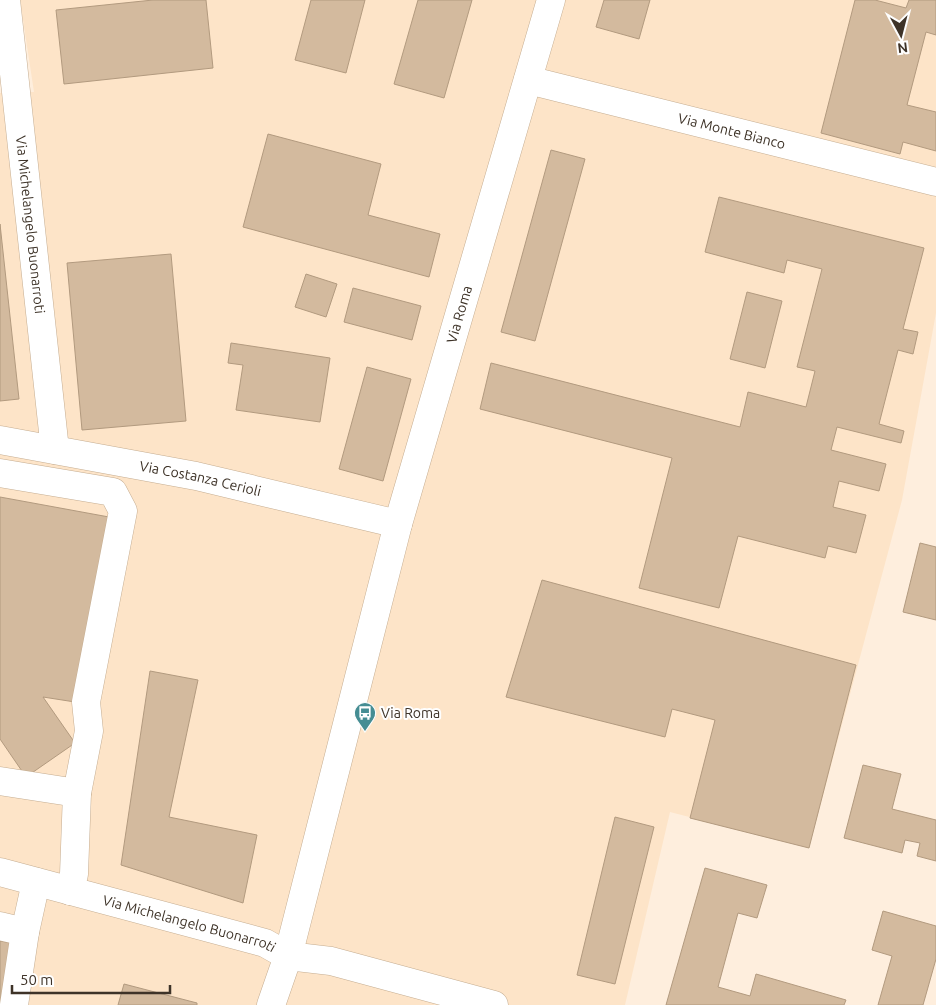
<svg xmlns="http://www.w3.org/2000/svg" width="936" height="1005" viewBox="0 0 936 1005" font-family="Ubuntu,sans-serif">
	<style>
		.built { fill: #fde4c8 }
		.building { fill: #d3ba9e; stroke: #b29a7f }
		.lines { fill: none; stroke-linecap: round; stroke-linejoin: round }
		.minor-casing { stroke: #c5ad91; stroke-width: 29 }
		.minor { stroke: #fff; stroke-width: 28 }
		.labels { text-anchor: middle; stroke-width: 4; stroke-linejoin: round; paint-order: stroke }
		.street-label { font-size: 14px; fill: #3e3328; stroke: #fefefe }
		.poi-label { font-size: 14px; fill: #3e3328; stroke: #fefefe; text-anchor: start }
	</style>
	<rect width="100%" height="100%" fill="#feeedd"/>
	<path class="built" d="M20,0H936V313L902,500L809,848L670,812L625,1005H0V93L34,92Z"/>
	<g class="building">
		<path d="M153,0H206L213,68L64,84L56,10Z"/>
		<path d="M311,0H365L346,73L295,60Z"/>
		<path d="M418,0H472L444,98L394,84Z"/>
		<path d="M604,0H650L639,39L596,27Z"/>
		<path d="M855,0H875L906,8L909,0H936V35L926,32L907,105L936,112V151L903,142L900,154L821,133Z"/>
		<path d="M268,134L381,164L368,215L440,234L429,277L243,227Z"/>
		<path d="M551,150L585,159L535,341L501,332Z"/>
		<path d="M719,197L924,248L903,329L918,332L913,354L898,350L879,424L904,431L901,443L837,427L831,450L886,464L879,491L839,481L833,507L866,515L856,553L828,546L825,558L738,536L719,608L639,588L672,458L480,409L491,363L740,427L748,392L806,407L815,371L797,367L822,269L787,260L784,273L705,252Z"/>
		<path d="M0,224L19,399L0,401Z"/>
		<path d="M171,254L186,421L82,430L67,263Z"/>
		<path d="M306,274L337,284L326,317L295,307Z"/>
		<path d="M353,288L421,306L412,340L344,322Z"/>
		<path d="M747,292L782,301L765,368L730,359Z"/>
		<path d="M231,343L330,358L320,422L236,410L243,365L228,363Z"/>
		<path d="M367,367L411,379L383,481L339,469Z"/>
		<path d="M0,497L109,517L75,702L43,697L75,743L26,777L0,739Z"/>
		<path d="M920,543L936,547V620L903,612Z"/>
		<path d="M542,580L856,665L809,848L690,818L715,720L672,709L665,737L506,697Z"/>
		<path d="M150,671L198,680L169,817L257,835L243,903L121,865Z"/>
		<path d="M863,765L901,774L892,809L936,820V861L917,856L920,843L905,840L902,853L844,838Z"/>
		<path d="M615,817L654,827L615,984L577,975Z"/>
		<path d="M705,868L767,885L757,918L738,913L718,987L750,996L756,974L846,1000L844,1005H666Z"/>
		<path d="M883,911L936,926V959L923,1005H878L892,956L872,950Z"/>
		<path d="M0,941L12,943L3,1005H0Z"/>
		<path d="M124,984L197,1003V1005H118Z"/>
	</g>
	<g class="lines">
		<g class="minor-casing">
			<g id="minor">
				<path id="s1" d="M6,0L55,450"/>
				<path id="s2" d="M528,80L936,182"/>
				<path id="s3" d="M0,440L196,476L398,524"/>
				<path d="M0,473L113,492L123,511L86,702L89,731L77,793L0,781"/>
				<path id="s4" d="M0,872L265,943L288,956L331,961L494,1005"/>
				<path d="M70,891L74,874L77,793"/>
				<path d="M0,926L25,932"/>
				<path d="M14,1005L25,932L36,882"/>
				<path id="s5" d="M271,1005L288,956L398,524L551,0"/>
			</g>
		</g>
		<use href="#minor" class="minor"/>
	</g>
	<defs>
		<g id="bus-pin" transform="scale(1.125)"><path d="M0 17L-7.5 6A9.5 9.5 0 1 1 7.5 6Z" fill="#458d93" stroke="#fefefe"/><path d="M-5-6H5V4H4V6H2V4H-2V6H-4V4H-5ZM-3.5-4V0h7V-4ZM-3.5 1.2v1.5H-2V1.2ZM2 1.2v1.5H3.5V1.2Z" fill="#fff"/></g>
	</defs>
	<g fill-rule="evenodd">
		<use href="#bus-pin" x="365" y="713"/>
	</g>
	<g class="labels">
		<g class="street-label">
			<text dy="5" stroke="none"><textPath href="#s2" startOffset="210">Via Monte Bianco</textPath></text>
			<text dy="5" stroke="none"><textPath href="#s1" startOffset="226">Via Michelangelo Buonarroti</textPath></text>
			<text dy="5" stroke="none"><textPath href="#s5" startOffset="716">Via Roma</textPath></text>
			<text dy="5" stroke="none"><textPath href="#s3" startOffset="204">Via Costanza Cerioli</textPath></text>
			<text dy="5" stroke="none"><textPath href="#s4" startOffset="196">Via Michelangelo Buonarroti</textPath></text>
		</g>
		<g class="poi-label">
			<text x="381" y="718">Via Roma</text>
		</g>
	</g>
	<g transform="translate(901 35) rotate(173)" stroke="#fefefe" stroke-width="4" paint-order="stroke">
	<path d="M0-4L9 19L0 12L-9 19Z" fill="#3e3328"/>
	<text y="-8" font-size="14" font-weight="bold" text-anchor="middle" fill="#3e3328">N</text>
	</g>
	<path d="M12 985v8h158v-8" fill="none" stroke="#3e3328" stroke-width="2.5"/>
	<text x="20" y="985" font-size="15" fill="#3e3328" stroke="#fefefe" stroke-width="4" paint-order="stroke">50 m</text>
</svg>
